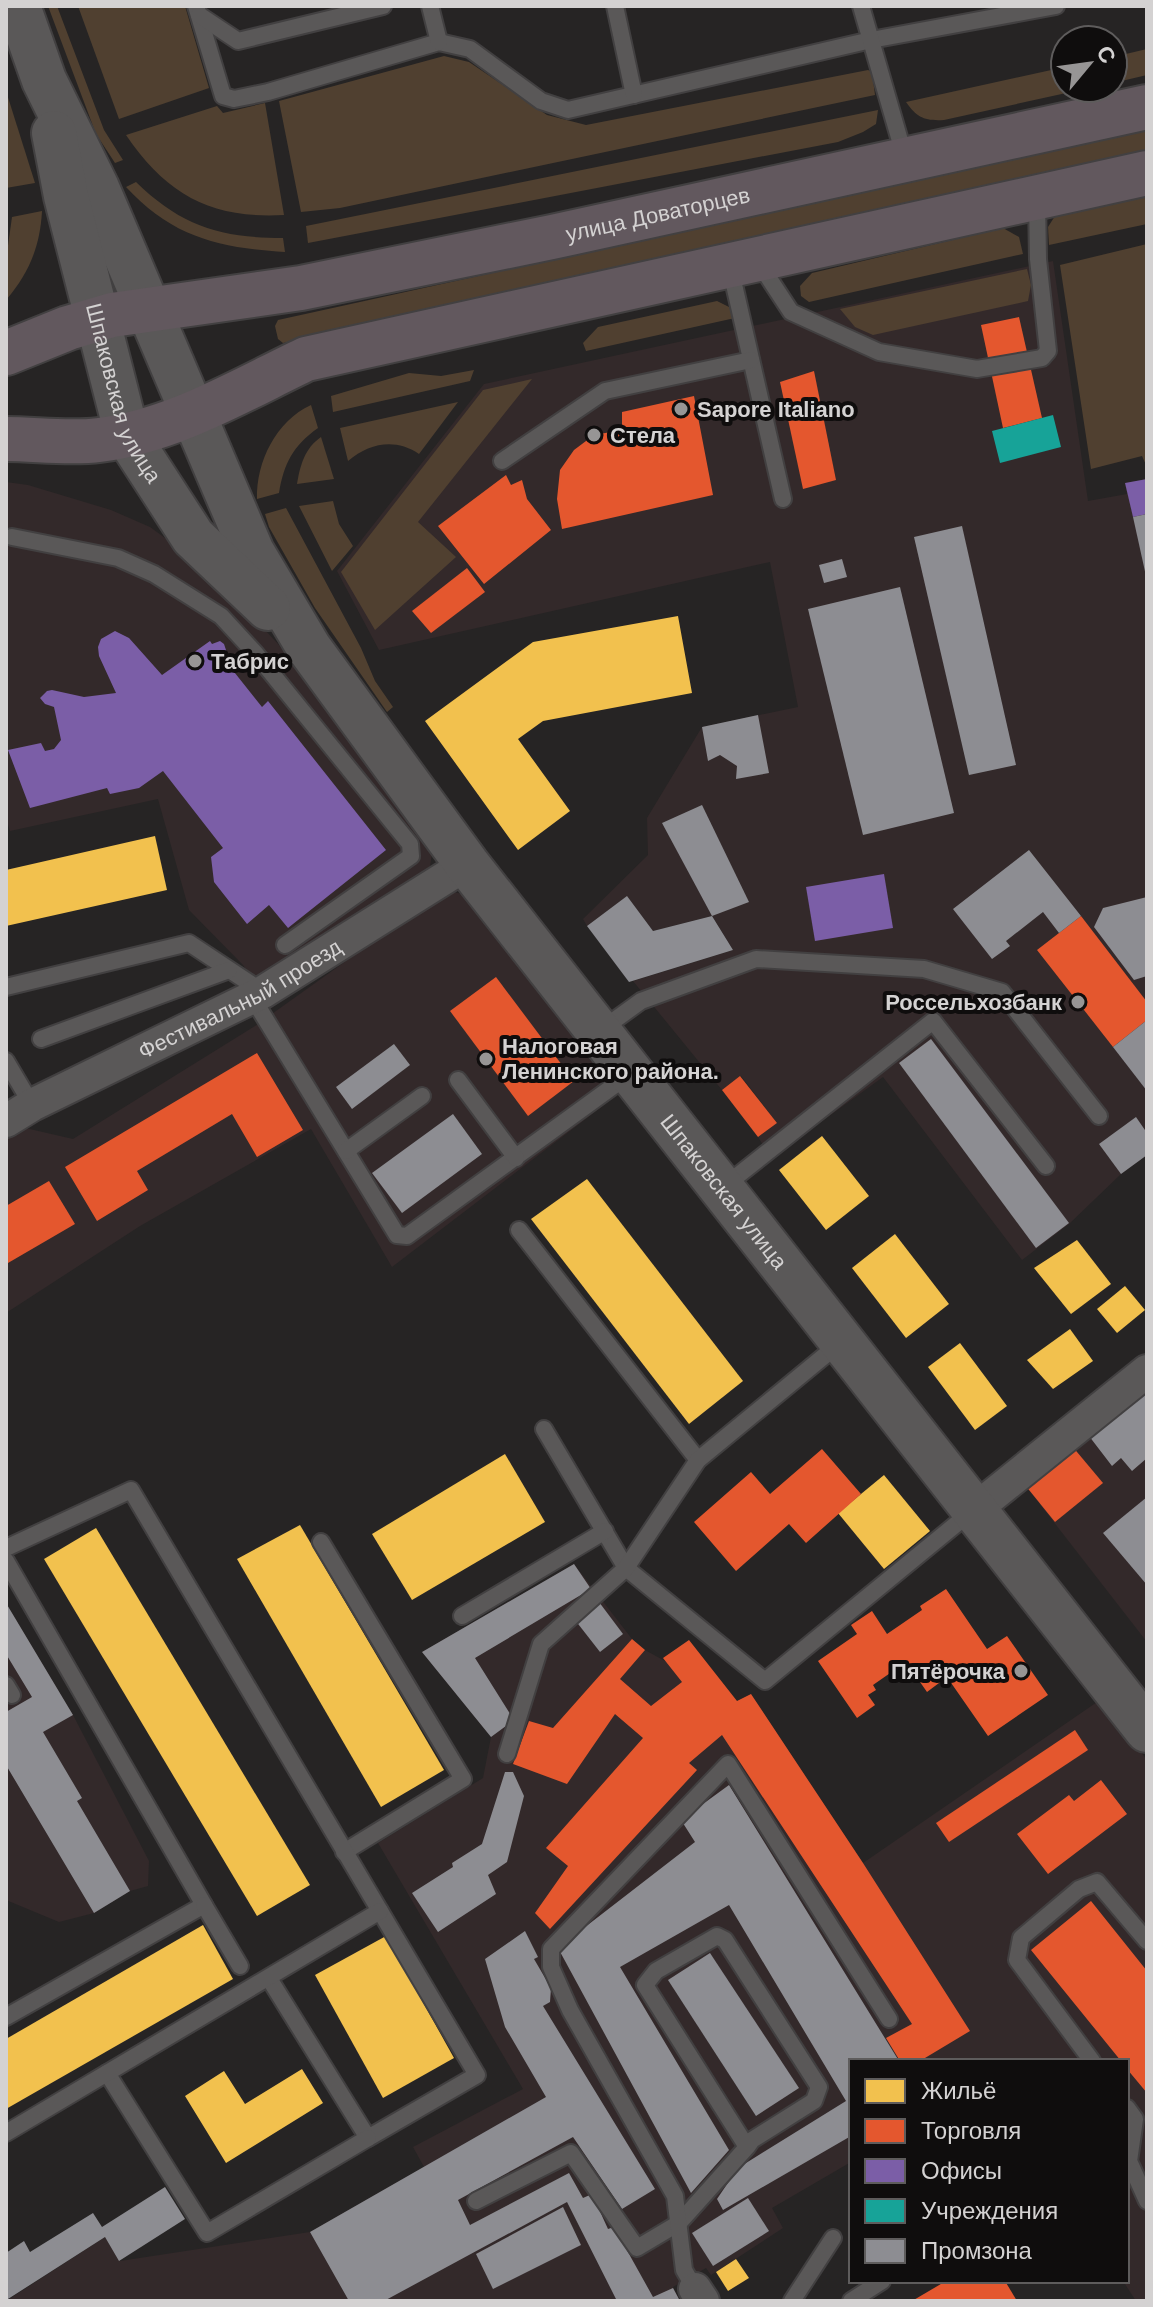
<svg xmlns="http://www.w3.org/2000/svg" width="1153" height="2307" viewBox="0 0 1153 2307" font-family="Arial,sans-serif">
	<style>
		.built { fill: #33292a }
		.green { fill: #504030 }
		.homes { fill: #f2c14e }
		.shops { fill: #e4572e }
		.offices { fill: #7b5ea7 }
		.public { fill: #17a398 }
		.industry { fill: #8d8d92 }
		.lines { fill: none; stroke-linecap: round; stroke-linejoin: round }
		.lane-casing { stroke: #424041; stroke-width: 20 }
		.street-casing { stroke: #424041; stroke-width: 36 }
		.secondary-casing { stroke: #424041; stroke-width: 48 }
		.primary-casing { stroke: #424041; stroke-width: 48 }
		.lane { stroke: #5a5858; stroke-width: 16 }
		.street { stroke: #5a5858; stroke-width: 32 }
		.secondary { stroke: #5a5858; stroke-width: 44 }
		.primary { stroke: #62585e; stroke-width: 44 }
		.poi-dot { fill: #979595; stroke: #0f0d0d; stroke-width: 3 }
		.labels { text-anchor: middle; stroke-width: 8; stroke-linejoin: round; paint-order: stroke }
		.street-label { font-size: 22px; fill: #d4d2d2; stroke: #0f0d0d }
		.poi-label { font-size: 22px; font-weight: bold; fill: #d4d2d2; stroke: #0f0d0d; text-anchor: start }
	</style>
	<rect width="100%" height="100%" fill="#262424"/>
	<g class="built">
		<path d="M1053,261L1088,501L1127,494L1125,483L1147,479V1155L1121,1174L1069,1224L1022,1260L883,1077L771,1158L758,1137L777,1123L741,1076L722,1090L633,981L733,950L712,916L653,931L627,897L587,926L583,919L648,855L647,818L702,727L798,707L770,562L379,650L337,571L484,384Z"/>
		<path d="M6,482L28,485L111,510L150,527L195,560L239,602L279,645L427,835L433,847L430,866L418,883L257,987L243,965L189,910L158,799L10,831L6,818Z"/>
		<path d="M451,891L465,895L621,1092L392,1267L311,1129L140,1226L6,1313V1136L21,1127L73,1139L255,1026L437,896Z"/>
		<path d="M1147,1388V1642L1025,1485Z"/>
		<path d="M574,1564L632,1639L645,1650L737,1701L751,1694L863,1863L1100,1700L1147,1760V2301H1136L1123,2281H1127V2061H851V2162L772,2208L783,2228L711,2275L706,2268L673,2287L680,2301H6L105,2237L120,2261L310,2232L424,2167L413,2147L523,2089L378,1843L483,1778L491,1737L422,1652Z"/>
		<path d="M6,1603L73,1715L149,1861L148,1886L130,1891L94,1913L59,1922L6,1900Z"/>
	</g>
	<g class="green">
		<path d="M48,6H57L104,130L123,160L115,163L96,134Z"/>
		<path d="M78,6H185L209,88L119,119Z"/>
		<path d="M1147,49V75L1113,83V57Z"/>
		<path d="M444,56L469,62L547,115L586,125L868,70L872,72L875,95L340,208L301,212L279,101Z"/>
		<path d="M1065,67V88H1089L944,120C925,121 917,118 906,102Z"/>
		<path d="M6,91L35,183L6,188Z"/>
		<path d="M265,103L284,215C211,219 167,195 126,135L217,106L223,113Z"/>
		<path d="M878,110L876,124L863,132L838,142L308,243L306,226Z"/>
		<path d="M1147,129V153L283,343L278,339L275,326L278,320Z"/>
		<path d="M136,182C181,226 221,238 283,238L285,252C219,248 172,237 126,187Z"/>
		<path d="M1147,189V224L1049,245L1048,227L1055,216Z"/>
		<path d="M42,211C40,247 29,273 6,300V260L12,217Z"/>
		<path d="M1003,228L1019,237L1023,254L809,302L801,296L800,286L812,273Z"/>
		<path d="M1147,244V467L1142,456L1091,469L1060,265Z"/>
		<path d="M1027,269L1031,285L1028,301L873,335L855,327L840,309Z"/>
		<path d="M717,301L729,307L735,318L586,351L583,343L598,327Z"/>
		<path d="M474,370L470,381L333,412L331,396L409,373L441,376Z"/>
		<path d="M532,379L418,522L456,557L375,630L341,572L483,390Z"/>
		<path d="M458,402L419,454C395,438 370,443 348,461L340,428Z"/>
		<path d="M311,405L318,428C293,446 284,463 279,493L257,499C256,462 276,421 311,405Z"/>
		<path d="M321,437L334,479L297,484C300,465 305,448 321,437Z"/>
		<path d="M333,501L339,524L353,546L332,571L299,506Z"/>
		<path d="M286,508L361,648L375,681L393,707L387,712L315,608L269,527L265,514Z"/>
	</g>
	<g class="homes">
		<path d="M678,616L692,693L543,721L518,739L570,811L518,850L425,721L533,642Z"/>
		<path d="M155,836L167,890L6,926V870Z"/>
		<path d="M822,1136L869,1196L826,1230L779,1170Z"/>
		<path d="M587,1179L743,1381L689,1424L531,1219Z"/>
		<path d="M895,1234L949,1304L906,1338L852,1268Z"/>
		<path d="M1077,1240L1111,1284L1071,1314L1034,1268Z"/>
		<path d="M1125,1286L1145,1310L1117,1333L1097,1309Z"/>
		<path d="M1070,1329L1093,1361L1053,1389L1027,1360Z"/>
		<path d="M960,1343L1007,1406L975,1430L928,1367Z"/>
		<path d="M505,1454L545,1522L412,1600L372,1534Z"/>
		<path d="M884,1475L930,1531L884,1569L838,1513Z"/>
		<path d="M300,1525L444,1770L381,1807L237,1559Z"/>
		<path d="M96,1528L310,1885L257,1916L44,1559Z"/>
		<path d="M203,1925L233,1979L6,2109V2039Z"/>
		<path d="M386,1936L454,2058L383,2098L315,1975Z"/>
		<path d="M302,2069L323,2103L226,2163L185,2096L224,2071L245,2104Z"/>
		<path d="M736,2259L749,2278L728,2291L716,2272Z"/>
	</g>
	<g class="shops">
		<path d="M1019,317L1042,418L1003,428L981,325Z"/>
		<path d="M814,371L836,480L803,489L780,382Z"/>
		<path d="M694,396L713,495L562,529L557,499L560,470L574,450L594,435L622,430V412Z"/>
		<path d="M506,475L511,485L522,480L527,499L551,530L484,584L438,526Z"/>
		<path d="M467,568L485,592L431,633L412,611Z"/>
		<path d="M1081,916L1147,1002V1020L1113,1047L1037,950Z"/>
		<path d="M496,977L574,1081L528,1116L450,1011Z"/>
		<path d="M257,1053L303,1130L257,1157L232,1114L137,1171L148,1190L97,1221L65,1167Z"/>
		<path d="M740,1076L777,1123L758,1137L722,1090Z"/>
		<path d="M49,1181L75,1224L8,1263L6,1259V1206Z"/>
		<path d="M1072,1446L1103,1483L1055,1522L1025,1485Z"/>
		<path d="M822,1449L861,1494L806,1543L789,1524L736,1571L694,1522L751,1472L770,1494Z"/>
		<path d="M946,1589L987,1649L1007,1636L1048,1695L988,1736L947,1677L927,1692L906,1662L873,1685L876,1690L868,1695L875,1705L857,1718L818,1661L857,1634L851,1625L872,1611L887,1634L922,1610L920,1606Z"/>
		<path d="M632,1639L645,1650L620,1679L651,1706L682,1682L663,1658L689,1640L737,1701L751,1694L863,1863L970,2031L920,2061H900L886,2038L912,2024L722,1735L689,1763L697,1770L550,1929L535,1913L568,1866L546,1848L643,1738L615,1714L567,1784L513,1764L529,1721L553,1728Z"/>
		<path d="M1075,1730L1088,1750L949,1842L936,1823Z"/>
		<path d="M1101,1780L1127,1814L1048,1874L1017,1834L1069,1795L1074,1801Z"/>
		<path d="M1091,1901L1147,1971V2093L1127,2069V2061H1121L1031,1950Z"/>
		<path d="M946,2281H1005L1017,2301H912Z"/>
	</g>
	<g class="offices">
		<path d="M1147,479V514L1133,517L1125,483Z"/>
		<path d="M115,631L129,638L162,675L210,641L212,644L220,641L224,644L227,653L223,658L262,707L268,701L386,850L288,928L269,905L247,924L214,882L211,857L223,848L163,771L139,788L110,794L107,788L30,808L8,750L41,743L45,751L54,749L61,740L54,707L45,704L40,698L47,691L52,690L84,697L116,693L99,656L98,647L101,639Z"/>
		<path d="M884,874L893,928L815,941L806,887Z"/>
	</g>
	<path class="public" d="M1053,415L1061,447L1000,463L992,431Z"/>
	<g class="industry">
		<path d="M1147,514V576H1146L1133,517Z"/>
		<path d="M962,526L1016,765L969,775L914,537Z"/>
		<path d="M842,559L847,577L824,583L819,565Z"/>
		<path d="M900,587L954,813L863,835L808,609Z"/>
		<path d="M758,715L769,773L736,779L737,766L720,755L708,761L702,727Z"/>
		<path d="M702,805L749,902L712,916L662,823Z"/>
		<path d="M1029,850L1081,916L1059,933L1043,912L1006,941L1010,946L992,959L953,909Z"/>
		<path d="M627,896L653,931L712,916L733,950L629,982L587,926Z"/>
		<path d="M1147,897V976L1134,980L1094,927L1103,908Z"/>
		<path d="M1147,1020V1091L1113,1047Z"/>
		<path d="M931,1039L1069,1223L1036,1248L899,1063Z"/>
		<path d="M394,1044L410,1065L352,1109L336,1087Z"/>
		<path d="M453,1114L482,1154L402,1213L372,1173Z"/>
		<path d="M1136,1117L1147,1133V1155L1121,1174L1099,1144Z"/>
		<path d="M1147,1388V1458L1132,1471L1121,1458L1112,1466L1089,1436Z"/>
		<path d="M1147,1497V1585L1103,1533Z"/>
		<path d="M574,1564L591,1589L475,1658L514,1720L491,1737L422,1652Z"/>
		<path d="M599,1602L623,1634L600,1652L575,1620Z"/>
		<path d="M6,1603L73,1715L43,1732L82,1798L77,1801L130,1891L94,1913L6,1765V1712L32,1697L6,1654Z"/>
		<path d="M505,1772H513L524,1796L507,1862L488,1875L496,1894L438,1932L412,1893L453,1867L452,1863L482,1844Z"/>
		<path d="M729,1785L899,2061H851V2136L723,2210L717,2199L738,2168L846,2101L729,1905L620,1967L729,2150L691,2193L558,1948L695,1842L681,1820Z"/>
		<path d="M525,1931L538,1957L534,1959L551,1988L550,2002L543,2006L655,2189L622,2209L573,2137L458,2200L470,2225L569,2173L583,2198L592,2194L608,2229L614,2227L653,2297L673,2288L680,2301H617L567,2202L384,2301H349L310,2232L546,2097L505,2027L485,1959Z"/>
		<path d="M710,1953L799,2088L756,2116L668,1980Z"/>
		<path d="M165,2187L185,2219L119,2261L105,2237L8,2299L6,2253L24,2241L30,2252L93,2213L102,2227Z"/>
		<path d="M748,2198L769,2231L713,2266L692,2233Z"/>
		<path d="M563,2207L581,2245L493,2289L476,2254Z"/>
	</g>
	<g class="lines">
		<g class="lane-casing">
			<g id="lane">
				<path d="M196,6L223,96L234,99L268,92L439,42L470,49L541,101L568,110L871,40L1056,6"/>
				<path d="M430,6L439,42"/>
				<path d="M615,6L634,95"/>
				<path d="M861,6L905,158"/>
				<path d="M199,15L238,41L383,6"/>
				<path d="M759,263L791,312L879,352L977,369L1042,358L1048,351L1038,259L1037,200"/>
				<path d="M730,267L783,499"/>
				<path d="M502,461L605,391L751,360"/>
				<path d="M12,537L118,558L154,574L221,616L256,654L410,844L411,856L285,945"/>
				<path d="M6,987L189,943L263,992"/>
				<path d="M252,997L397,1235L407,1236L630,1074"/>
				<path d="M601,1030L641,1001L756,959L924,969L1002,992L1099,1116"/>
				<path d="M41,1039L229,970"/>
				<path d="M6,1061L32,1105"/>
				<path d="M458,1080L516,1158"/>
				<path d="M346,1151L422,1096"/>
				<path d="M722,1188L933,1021L1046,1166"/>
				<path d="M519,1230L698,1460"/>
				<path d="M544,1429L626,1568L765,1681L971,1512"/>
				<path d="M321,1542L463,1779L344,1852"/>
				<path d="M6,1548L131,1490L477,2075L368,2138L270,1980"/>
				<path d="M6,1561L204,1905L6,2017"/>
				<path d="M462,1616L605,1531"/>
				<path d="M6,1685L12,1695"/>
				<path d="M507,1754L541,1644L626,1568L698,1460L840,1343"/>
				<path d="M204,1905L240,1966"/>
				<path d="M1092,2061L1017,1960L1021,1938L1079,1889L1097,1882L1147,1941"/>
				<path d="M107,2073L207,2233L368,2138"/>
				<path d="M1127,2108L1135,2119L1129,2161L1147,2201"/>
				<path d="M6,2133L380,1911"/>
				<path d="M476,2201L571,2153L637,2248L679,2223L747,2147L752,2140L814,2101L819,2087L725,1940L717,1936L656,1971L645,1985L747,2147"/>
				<path d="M695,2289L684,2270L675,2196L570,2010L551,1967V1949L728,1764L889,2019"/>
				<path d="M792,2301L833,2238"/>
				<path d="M851,2301L882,2281"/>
			</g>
		</g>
		<g class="street-casing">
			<g id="street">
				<path id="s1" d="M6,1121L32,1105L263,992L467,864"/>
				<path d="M973,1511L1147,1371"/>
				<path d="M695,2289L703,2301"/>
			</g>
		</g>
		<g class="secondary-casing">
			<g id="secondary">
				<path id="s2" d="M18,6L44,80L97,188L252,552L309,648L467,864L1147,1730"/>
				<path id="s3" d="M54,133L66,196L127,435L193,537L268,608"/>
			</g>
		</g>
		<g class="primary-casing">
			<g id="primary">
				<path id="s4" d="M6,353L68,328L112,315L301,288L552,237L1147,107"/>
				<path d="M6,439C36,439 69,444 99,440C173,431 241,390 306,359L1147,173"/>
			</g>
		</g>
		<use href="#lane" class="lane"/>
		<use href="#street" class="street"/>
		<use href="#secondary" class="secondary"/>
		<use href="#primary" class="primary"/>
	</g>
	<g class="poi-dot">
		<circle cx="681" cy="409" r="8"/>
		<circle cx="594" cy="435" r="8"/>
		<circle cx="195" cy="661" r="8"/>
		<circle cx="1078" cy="1002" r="8"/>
		<circle cx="486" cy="1059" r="8"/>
		<circle cx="1021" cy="1671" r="8"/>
	</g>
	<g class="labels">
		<g class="street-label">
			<text dy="8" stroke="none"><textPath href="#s4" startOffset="668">улица Доваторцев</textPath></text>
			<text dy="8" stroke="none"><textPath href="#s3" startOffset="270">Шпаковская улица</textPath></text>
			<text dy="8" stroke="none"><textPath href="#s1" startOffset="264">Фестивальный проезд</textPath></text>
			<text dy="8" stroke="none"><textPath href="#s2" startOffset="1390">Шпаковская улица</textPath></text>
		</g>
		<g class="poi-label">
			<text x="697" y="417">Sapore Italiano</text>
			<text x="610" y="443">Стела</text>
			<text x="211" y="669">Табрис</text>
			<text x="1062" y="1010" text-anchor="end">Россельхозбанк</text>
			<text x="502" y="1054">Налоговая<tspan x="502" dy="25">Ленинского района.</tspan></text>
			<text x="1005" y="1679" text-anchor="end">Пятёрочка</text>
		</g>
	</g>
	<rect width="1153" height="2307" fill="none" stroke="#d4d2d2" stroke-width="16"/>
	<rect x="849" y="2059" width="280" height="224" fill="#0f0d0d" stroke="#5e5c5c" stroke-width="2"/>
	<rect x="865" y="2079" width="40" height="24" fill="#f2c14e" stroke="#5e5c5c" stroke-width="2"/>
	<text x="921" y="2099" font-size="24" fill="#d4d2d2">Жильё</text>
	<rect x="865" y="2119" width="40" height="24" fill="#e4572e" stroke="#5e5c5c" stroke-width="2"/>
	<text x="921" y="2139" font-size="24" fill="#d4d2d2">Торговля</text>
	<rect x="865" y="2159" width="40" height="24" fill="#7b5ea7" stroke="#5e5c5c" stroke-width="2"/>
	<text x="921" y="2179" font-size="24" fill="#d4d2d2">Офисы</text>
	<rect x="865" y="2199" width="40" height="24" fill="#17a398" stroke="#5e5c5c" stroke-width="2"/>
	<text x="921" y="2219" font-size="24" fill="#d4d2d2">Учреждения</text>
	<rect x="865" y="2239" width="40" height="24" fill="#8d8d92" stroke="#5e5c5c" stroke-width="2"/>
	<text x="921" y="2259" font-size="24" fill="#d4d2d2">Промзона</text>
	<g transform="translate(1089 64) rotate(61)"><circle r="38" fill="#0f0d0d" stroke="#5e5c5c" stroke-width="2"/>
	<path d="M0-6L14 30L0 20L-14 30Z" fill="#979595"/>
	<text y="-12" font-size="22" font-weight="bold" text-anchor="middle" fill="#d4d2d2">С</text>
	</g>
</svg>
